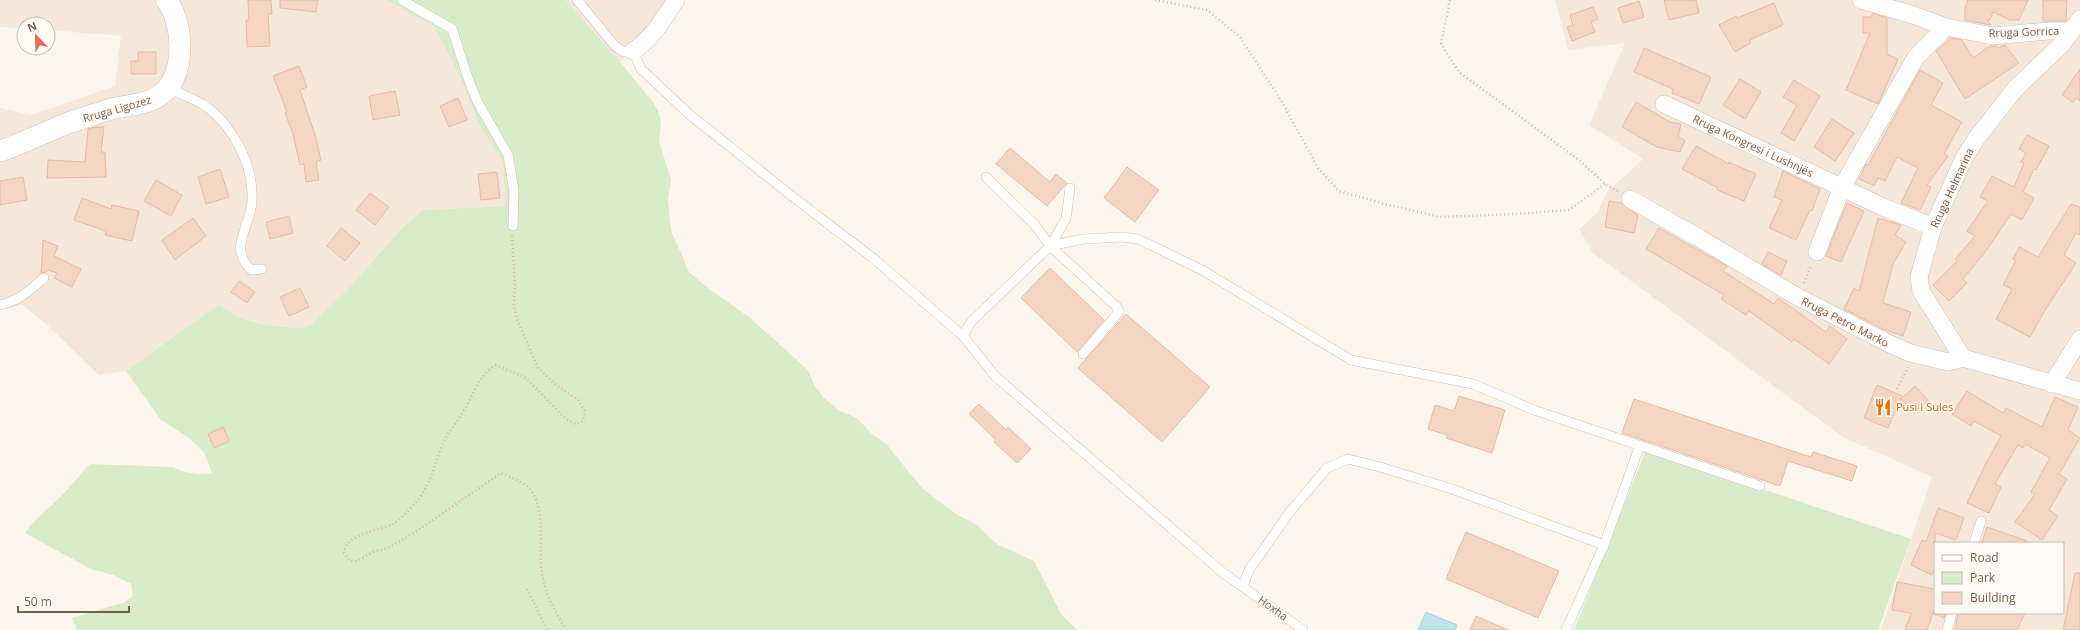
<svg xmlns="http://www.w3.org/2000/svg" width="2080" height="630" viewBox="0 0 2080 630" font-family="'Open Sans',sans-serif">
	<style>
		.residential { fill: #f5e8da; fill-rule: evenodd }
		.green { fill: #d8ecc9 }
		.water { fill: #bfe3e8; stroke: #a5d3da }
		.building { fill: #f3d5c3; stroke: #e6bba3 }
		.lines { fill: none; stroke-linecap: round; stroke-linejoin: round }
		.service-casing { stroke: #d1beb0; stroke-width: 10 }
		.minor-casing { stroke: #d1beb0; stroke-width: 18 }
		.tertiary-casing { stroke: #d1beb0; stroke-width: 22 }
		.path { stroke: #d9b8a5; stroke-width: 2.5; stroke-dasharray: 1 3; stroke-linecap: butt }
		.service { stroke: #fff; stroke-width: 9 }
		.minor { stroke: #fff; stroke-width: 17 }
		.tertiary { stroke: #fff; stroke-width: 21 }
		.labels { text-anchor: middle; stroke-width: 3; stroke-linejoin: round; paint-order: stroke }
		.street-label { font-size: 11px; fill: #7a5c4d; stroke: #fffaf3 }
		.food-label { font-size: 11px; fill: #c56008; stroke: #fffaf3; text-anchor: start }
	</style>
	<rect width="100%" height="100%" fill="#fdf6ec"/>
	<g class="residential">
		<path d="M0,0H386L434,27L452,60L481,128L503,162L506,206L423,210L403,227L348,289L311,325L301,328L287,327L260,324L238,317L219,304L126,371L99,375L45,323L22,305L0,310V108L31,115L115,86L121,36L48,30V24H24V29L0,27Z"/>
		<path d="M566,0H676L633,51L620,62Z"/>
		<path d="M1555,0H2080V630H1881L1932,477L1843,437L1593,253L1579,229L1597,213L1606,193L1643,159L1589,125L1625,43L1568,50ZM1935,543H2063V613H1935Z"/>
	</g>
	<g class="green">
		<path d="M386,0H566L620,62L653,102L658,111L661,121L659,141L671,180L668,200L671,230L689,272L705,286L749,317L807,369L816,388L823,397L838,410L857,418L871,433L887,445L923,489L956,514L974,523L997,544L1034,561L1061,614L1077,630H77L72,618L125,602L133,596L131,584L113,575L91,569L25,533C38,515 55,504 69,488C77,480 82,471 90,464L172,467C185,472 197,476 212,473L204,452L188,437L161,420L126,371L219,304L238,317L260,324L287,327L301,328L311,325L348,289L403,227L423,210L506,206L503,162L481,128L452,60L434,27Z"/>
		<path d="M1646,450L1911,539L1878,630H1574Z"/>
	</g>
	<path class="water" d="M1426,612L1457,625L1455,630H1418Z"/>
	<g class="building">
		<path d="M248,0H271L272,14H268L270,46L247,47L246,20H249Z"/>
		<path d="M280,0H318L316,12L280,8Z"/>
		<path d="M1664,0H1696L1699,13L1669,20Z"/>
		<path d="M1966,0H2028L2019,20H2010L1993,12L1990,20H1987L1991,25L1965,20V8L1968,1Z"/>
		<path d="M2043,0H2067L2066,21H2043Z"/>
		<path d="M1639,1L1644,17L1623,23L1618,8Z"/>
		<path d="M1774,3L1783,25L1750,40L1751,43L1735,52L1719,25L1736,16L1737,18Z"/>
		<path d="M1593,7L1598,19L1591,22L1595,32L1572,41L1567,27L1573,25L1570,15Z"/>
		<path d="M1872,13L1887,18V54L1898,59L1878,104L1846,90L1870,33H1863V17H1872Z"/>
		<path d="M1951,38L1962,40L1973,58L1990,46H1997L1999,48L2005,45L2019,63L1965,99L1936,51Z"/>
		<path d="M1644,48L1711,77L1699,104L1672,93L1673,89L1634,72Z"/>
		<path d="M138,52H156V74H131V61H138Z"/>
		<path d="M299,66L307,87L300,90L316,138L321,160L316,162L319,180L306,182L304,164L300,165L293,134L285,113L287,112L273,76Z"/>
		<path d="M2080,69V101L2076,98L2073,102L2062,95Z"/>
		<path d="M1920,70L1943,83L1931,105L1962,122L1944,154L1948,156L1927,185L1931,187L1920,210L1901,203L1918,168L1897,157L1885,181L1878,178L1874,186L1859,179L1866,164L1868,165Z"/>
		<path d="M1740,79L1761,92L1745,119L1723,105Z"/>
		<path d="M1794,80L1820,96L1794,141L1781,133L1797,105L1783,97Z"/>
		<path d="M395,91L400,115L373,120L369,96Z"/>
		<path d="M458,98L467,120L449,127L440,106Z"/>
		<path d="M1636,102L1670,122L1681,124L1678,137L1685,140L1680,152L1657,147L1622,127Z"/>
		<path d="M1832,119L1854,133L1835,161L1814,147Z"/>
		<path d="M96,127H104L101,152H105L106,177L47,178L48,160L85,162L88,129Z"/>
		<path d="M2027,135L2049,146L2036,170L2034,169L2023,192L2034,198L2022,220L2011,214L1986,251L1963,279L1967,283L1949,301L1933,285L1957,261L1955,259L1975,236L1967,231L1988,201L1980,197L1992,176L2014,187L2024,163L2021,162L2026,153L2019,149Z"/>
		<path d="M1696,146L1729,164V162L1756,174L1744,201L1717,190L1718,188L1682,169Z"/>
		<path d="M1010,148L1050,182L1056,174L1067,183L1047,206L996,164Z"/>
		<path d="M1127,167L1159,190L1135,222L1104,198Z"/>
		<path d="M220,169L229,197L206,204L198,177Z"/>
		<path d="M1783,171L1820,189L1812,211L1810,210L1796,240L1769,228L1782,200L1774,197Z"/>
		<path d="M497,172L500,198L481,200L478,174Z"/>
		<path d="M23,177L27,200L0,205V181Z"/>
		<path d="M156,180L182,195L171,216L144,201Z"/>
		<path d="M370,193L389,207L375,225L356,210Z"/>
		<path d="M82,198L111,209L112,205L139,211L132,241L105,235L106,231L74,220Z"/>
		<path d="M1609,201L1621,203L1638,215L1634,233L1605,227Z"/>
		<path d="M1847,203L1864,211L1841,262L1826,256Z"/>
		<path d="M2071,204L2080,207V235L2076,233L2064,255L2076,263L2047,307L2030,337L1996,319L2012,289L2003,285L2016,260L2013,259L2019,247L2038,257Z"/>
		<path d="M289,216L293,233L270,239L266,222Z"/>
		<path d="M193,218L206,236L175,260L162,240Z"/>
		<path d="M1878,218L1901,225L1895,235L1906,242L1893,264L1883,303L1911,312L1903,336L1883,329L1844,309L1854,288L1859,291Z"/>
		<path d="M341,228L360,243L345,261L327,246Z"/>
		<path d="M1659,228L1727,266L1723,271L1774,304L1778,298L1826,332L1830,326L1847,339L1829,364L1794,339L1792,342L1749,311L1746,315L1721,299L1724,295L1646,249Z"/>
		<path d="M43,240L58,246L54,256L81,269L72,287L54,278L57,273L48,270L46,272L41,273Z"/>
		<path d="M1768,252L1787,261L1781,275L1762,264Z"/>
		<path d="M1050,268L1104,320L1077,352L1021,298Z"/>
		<path d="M239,281L255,292L247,303L231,292Z"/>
		<path d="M300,288L309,307L289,316L280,297Z"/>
		<path d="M1126,314L1210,387L1162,442L1078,368Z"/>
		<path d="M1877,385L1902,396L1888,428L1864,418Z"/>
		<path d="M1915,386L1928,400L1914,413L1901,399Z"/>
		<path d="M1967,391L2003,413L2006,408L2042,427L2055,397L2078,407L2068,430L2080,438L2059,474L2067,479L2049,510L2058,516L2042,540L2015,522L2035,494L2031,492L2050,458L2025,444L2023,448L2018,445L1995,484L2001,487L1989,513L1967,503L1986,463L2001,436L1974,421L1971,426L1952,414Z"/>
		<path d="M1459,396L1505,410L1492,453L1446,438L1447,435L1428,429L1435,405L1454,411Z"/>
		<path d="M1634,399L1811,457L1813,452L1857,466L1852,481L1788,461L1780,486L1622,433Z"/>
		<path d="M979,404L1006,430L1008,427L1031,449L1017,463L994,442L996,440L969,414Z"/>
		<path d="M223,427L230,441L214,448L208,434Z"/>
		<path d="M1938,508L1964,518L1956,540L1935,533V567L1932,575L1911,565L1922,540L1926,542Z"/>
		<path d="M1987,527L2027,541V543H1982Z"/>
		<path d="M1466,532L1559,571L1538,618L1446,579Z"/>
		<path d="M2075,573H2080V630H2063Z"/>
		<path d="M1897,582L1935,589V607L1933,613H1946L1944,618L1933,613L1927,630H1905L1911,613L1892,610Z"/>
		<path d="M1958,613H2025L2017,630H1955Z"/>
		<path d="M1476,616L1508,630H1470Z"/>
	</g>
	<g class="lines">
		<g class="service-casing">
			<g id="service">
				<path d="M402,0L452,29L468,78L477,101L508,155L514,191L513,226"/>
				<path d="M577,0L615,46L624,52L633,51L641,69L689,114L793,197L873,258L963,336L995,376L1222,572L1303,630"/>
				<path d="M169,88C181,95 196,99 207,107C235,129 254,166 252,202C250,229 228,246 251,270L262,269"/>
				<path d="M986,177L1035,225L1050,246L1117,307L1119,312L1083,354"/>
				<path d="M1050,246L1066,219L1070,188"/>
				<path d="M0,305C18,302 31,289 44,278"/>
				<path d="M963,336L971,322L1050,246L1083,239L1122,237L1138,239L1202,270L1351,360L1473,384L1534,410L1760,486"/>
				<path d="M1974,543L1981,521"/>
				<path d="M1243,586L1249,570L1289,513L1327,468L1348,459L1380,467L1452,489L1604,545"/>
				<path d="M1566,630L1604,545L1640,445"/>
				<path d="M1947,630L1952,613"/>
			</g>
		</g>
		<g class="minor-casing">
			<g id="minor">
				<path d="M1861,0L1910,14L1946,27L1993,36L2048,31H2072"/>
				<path d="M633,51C652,39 664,18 676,0"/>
				<path d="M1664,104L1883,207L1933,227"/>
				<path d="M1630,199L1699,238L1798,297L1890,344L1910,353L1948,362L1963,358L2080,391"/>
				<path d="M1817,252L1842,187L1916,57L1946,27"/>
				<path d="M1963,358L1921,291L1919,277L1933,227L1963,160L1976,139L2015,89L2063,43L2080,19"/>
				<path d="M2052,384L2080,339"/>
			</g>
		</g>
		<g class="tertiary-casing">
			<path id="tertiary" d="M0,151C24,143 47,131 71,122C84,118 98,113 111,109C128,105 149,105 163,93C186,74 184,21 166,0"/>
		</g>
		<g class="path">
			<path d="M1155,0L1207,10L1240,37L1282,102L1318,168L1339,191L1385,204L1440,217L1515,214L1569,210L1605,184"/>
			<path d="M1450,0L1441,44L1459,72L1579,160L1605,184L1618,191"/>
			<path d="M512,236L515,285L514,304L517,319L538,368L556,385L578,400L585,411L583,421L575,424L566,419L526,378L496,365C477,376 473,398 461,415C454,426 446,435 441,448C434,467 430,485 417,501C411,508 401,519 393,524C379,531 344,534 344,553L350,561H357L373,552L388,548L414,533L501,473C511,477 526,483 532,492C546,513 538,550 542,574C545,595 556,612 566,630"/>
			<path d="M1804,283L1811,265"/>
			<path d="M1897,389L1908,367"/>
			<path d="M527,589L547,630"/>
		</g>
		<use href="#service" class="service"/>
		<use href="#minor" class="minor"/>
		<use href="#tertiary" class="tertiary"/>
	</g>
	<defs>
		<g id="restaurant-bare" transform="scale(1.38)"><path d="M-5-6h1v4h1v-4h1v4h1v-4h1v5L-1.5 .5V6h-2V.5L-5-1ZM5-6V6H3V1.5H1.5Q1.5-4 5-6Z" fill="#e8710a" stroke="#fffaf3" stroke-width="2.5" paint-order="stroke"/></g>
	</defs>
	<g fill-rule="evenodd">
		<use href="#restaurant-bare" x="1883" y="407"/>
	</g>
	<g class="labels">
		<g class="street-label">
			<text transform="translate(2024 32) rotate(-2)" y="4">Rruga Gorrica</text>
			<text transform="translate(117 109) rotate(-16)" y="4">Rruga Ligozez</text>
			<text transform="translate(1753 146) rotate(25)" y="4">Rruga Kongresi i Lushnjës</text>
			<text transform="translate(1952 188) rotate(-65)" y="4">Rruga Helmarina</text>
			<text transform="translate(1845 322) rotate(27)" y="4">Rruga Petro Marko</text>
			<text transform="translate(1273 608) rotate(36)" y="4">Hoxha</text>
		</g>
		<g class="food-label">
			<text x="1896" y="411">Pusi I Sules</text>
		</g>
	</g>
	<rect x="1934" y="542" width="130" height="72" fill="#fffaf3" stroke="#cabbb1"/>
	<rect x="1942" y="555" width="20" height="6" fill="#ffffff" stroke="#cabbb1"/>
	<text x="1970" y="562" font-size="12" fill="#7a5c4d">Road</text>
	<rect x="1942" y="572" width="20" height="12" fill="#d8ecc9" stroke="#cabbb1"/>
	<text x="1970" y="582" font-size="12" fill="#7a5c4d">Park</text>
	<rect x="1942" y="592" width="20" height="12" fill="#f3d5c3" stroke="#cabbb1"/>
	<text x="1970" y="602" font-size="12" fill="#7a5c4d">Building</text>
	<g transform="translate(36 36) rotate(337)"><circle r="19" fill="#fffaf3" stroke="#cabbb1"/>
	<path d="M0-3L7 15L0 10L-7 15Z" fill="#e76f51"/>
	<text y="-6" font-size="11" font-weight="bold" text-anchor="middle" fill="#7a5c4d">N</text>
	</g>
	<path d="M18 606v6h111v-6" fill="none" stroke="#7a5c4d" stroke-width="2"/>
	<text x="24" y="606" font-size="12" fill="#7a5c4d" stroke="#fffaf3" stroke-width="3" paint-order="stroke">50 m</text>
</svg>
